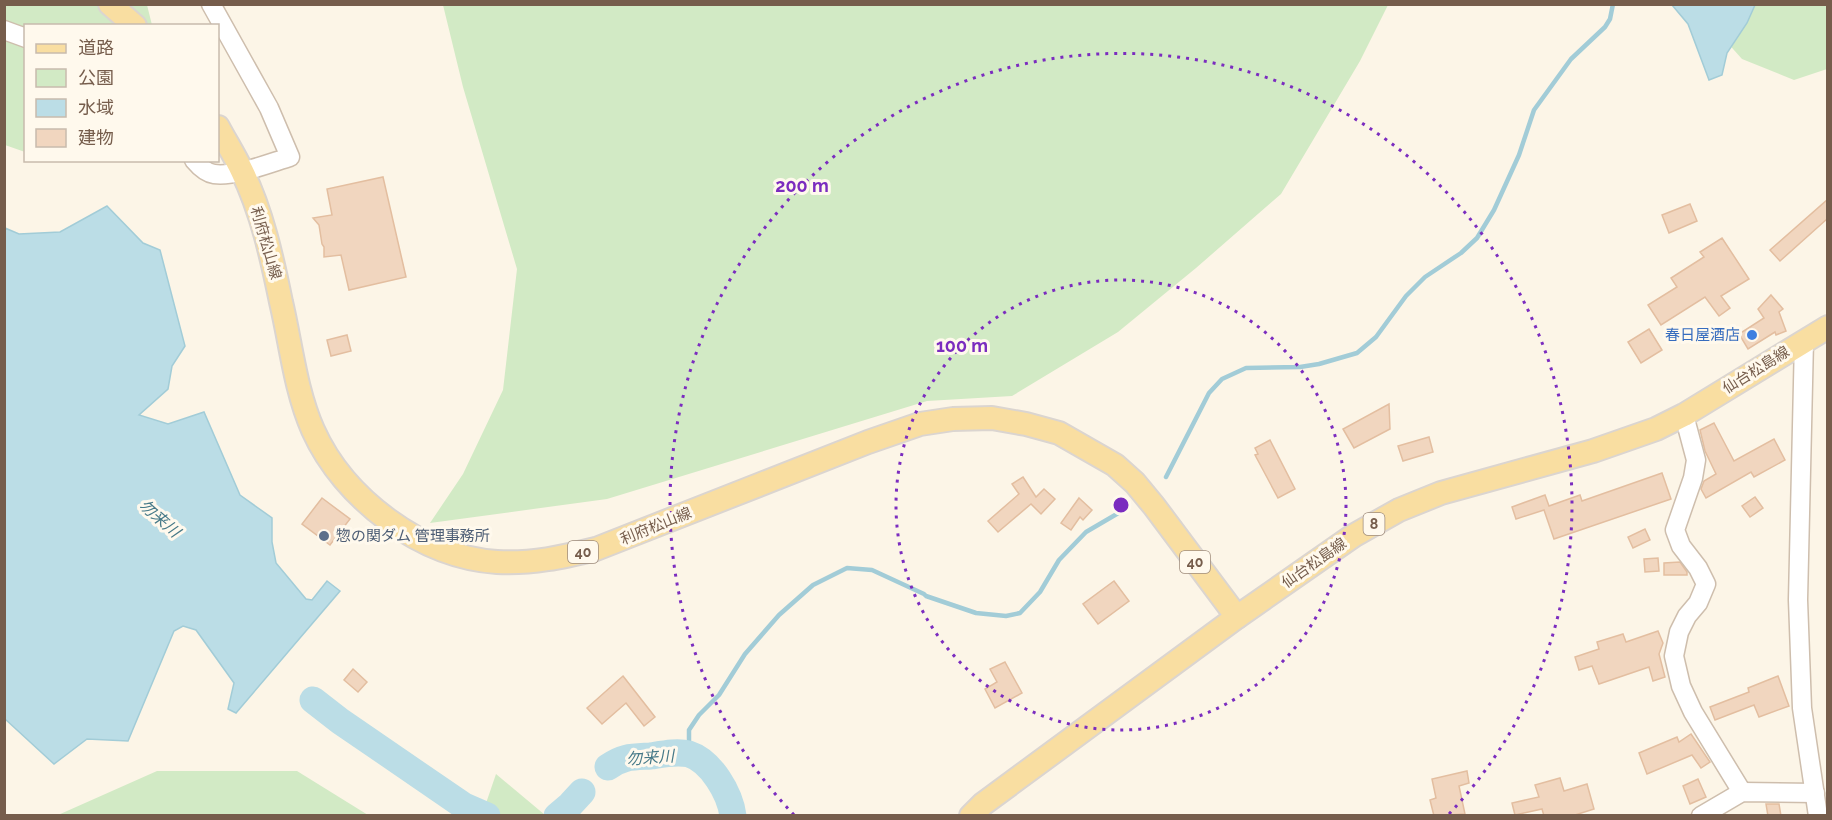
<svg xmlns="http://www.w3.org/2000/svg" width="1832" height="820" viewBox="0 0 1832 820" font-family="Raleway,'Noto Sans JP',sans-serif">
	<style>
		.green { fill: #d2eac5 }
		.water { fill: #bbdde6; stroke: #a2ccd7; stroke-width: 1.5 }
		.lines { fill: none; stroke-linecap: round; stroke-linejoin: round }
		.stream { stroke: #a2ccd7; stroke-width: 4.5 }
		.river { stroke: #bbdde6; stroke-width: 27 }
		.building { fill: #f1d6bf; stroke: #e3bea0; stroke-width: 1.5 }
		.minor-casing { stroke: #cebead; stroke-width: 21 }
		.major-casing { stroke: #dbd5d0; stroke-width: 26 }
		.minor { stroke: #fff; stroke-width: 18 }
		.major { stroke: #f9dea1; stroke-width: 22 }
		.ring { fill: none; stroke: #7b2cbf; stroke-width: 3; stroke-dasharray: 3 6 }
		.shop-dot { fill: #3f7fe0; stroke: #fff9ed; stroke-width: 2 }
		.service-dot { fill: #5c6f8a; stroke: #fff9ed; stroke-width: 2 }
		.labels { text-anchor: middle; stroke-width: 6; stroke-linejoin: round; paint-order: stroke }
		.shield { fill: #fff9ed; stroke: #9f8c7c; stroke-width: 1.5 }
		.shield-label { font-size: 14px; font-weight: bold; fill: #765d4c }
		.street-label { font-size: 15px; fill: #765d4c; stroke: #fff9ed }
		.shop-label { font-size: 15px; fill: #366cbe; stroke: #fff9ed; text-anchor: end }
		.service-label { font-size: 15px; fill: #4e5e75; stroke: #fff9ed; text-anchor: start }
		.water-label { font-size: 16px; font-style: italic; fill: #467988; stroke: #fff9ed }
		.centre { fill: #7b2cbf; stroke: #fff9ed; stroke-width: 3 }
		.ring-label { font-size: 18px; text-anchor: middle; font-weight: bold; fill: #7b2cbf; stroke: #fff9ed; stroke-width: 6; stroke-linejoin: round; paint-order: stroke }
	</style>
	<rect width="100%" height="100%" fill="#fcf5e7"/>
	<g class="green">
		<path d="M5,5H147L152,25L26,26L25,152L5,145Z"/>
		<path d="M443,5V4L1388,5L1360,61L1281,194L1196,268L1118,332L1012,396L927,401L607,499L430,523L463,474L503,390L517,269L463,87Z"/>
		<path d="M1715,5H1827V69L1794,80L1742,59L1725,40Z"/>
		<path d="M157,771H297L368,815H58Z"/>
		<path d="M496,774L545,815H482Z"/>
	</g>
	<g class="water">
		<path d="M1672,5H1755L1747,23L1727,53L1722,75L1709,80L1688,24Z"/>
		<path d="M107,206L143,243L160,250L185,346L172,366L168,389L139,415L168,424L204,412L240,495L272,518V542L276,563L306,599L312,600L327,581L340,591L236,713L228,709L234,683L196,630L183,626L174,631L128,741L87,739L54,764L5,719V228L19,234L60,232Z"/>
	</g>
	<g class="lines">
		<g class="stream">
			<path d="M1166,477L1209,393L1222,379L1246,368L1300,367L1319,364L1357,353L1376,337L1406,296L1425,277L1461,253L1477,238L1494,210L1519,155L1534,110L1571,59L1605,27L1610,19L1613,4"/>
			<path d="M689,754V730L699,715L719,695L745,654L779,615L813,585L847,568L872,570L924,594L926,596L976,613L1006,616L1020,613L1040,592L1059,560L1086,532L1127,508"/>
		</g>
		<g class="river">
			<path d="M313,700L340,721L464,806L487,816"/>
			<path d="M608,767C623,756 633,757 651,756C663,754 677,751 689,754C711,761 730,793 733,816"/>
			<path d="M557,816L570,805L582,792"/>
		</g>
	</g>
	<g class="building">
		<path d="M383,177L406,277L349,290L341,255L324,257V247L322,244L319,225L313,218L332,215L327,189Z"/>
		<path d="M1827,200V219L1780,261L1770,250Z"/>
		<path d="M1690,204L1697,221L1669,233L1662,215Z"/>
		<path d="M1722,238L1749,279L1721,296L1730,308L1719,316L1705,297L1661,325L1648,305L1677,287L1671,278L1704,257L1700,252Z"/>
		<path d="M1771,295L1783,309L1779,312L1786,331L1776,335L1775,332L1748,349L1739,334L1764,318L1758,309Z"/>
		<path d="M1649,329L1662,350L1641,363L1628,342Z"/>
		<path d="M347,335L351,351L331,356L327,340Z"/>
		<path d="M1389,404L1390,429L1354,448L1343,429Z"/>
		<path d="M1714,423L1734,461L1774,439L1785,460L1754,477L1751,472L1706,498L1701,489L1704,481L1716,474L1705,451L1700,430Z"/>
		<path d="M1429,437L1433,452L1403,461L1398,446Z"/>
		<path d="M1270,440L1295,489L1278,498L1255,455L1258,454L1255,448Z"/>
		<path d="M1662,473L1671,499L1554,539L1544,510L1516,519L1512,507L1545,495L1549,506L1580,495L1582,501Z"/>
		<path d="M1023,477L1036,497L1044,489L1055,499L1041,514L1031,504L998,532L988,521L1019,494L1012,484Z"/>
		<path d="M1755,497L1763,508L1750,517L1742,506Z"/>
		<path d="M322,498L350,519L330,545L302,524Z"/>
		<path d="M1079,498L1092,510L1083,520L1080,517L1071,530L1061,523Z"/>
		<path d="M1645,529L1650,540L1633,548L1628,537Z"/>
		<path d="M1658,558L1659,571L1645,572L1644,559Z"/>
		<path d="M1680,562L1687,572V575H1664V563Z"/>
		<path d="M1114,581L1129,601L1098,624L1083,604Z"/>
		<path d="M1658,631L1663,643L1659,654L1665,677L1653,681L1649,667L1599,684L1592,666L1579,670L1575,657L1599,649L1597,642L1623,634L1626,642Z"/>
		<path d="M1005,662L1022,693L995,708L985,689L997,682L990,669Z"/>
		<path d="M353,669L367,682L358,692L344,680Z"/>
		<path d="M623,676L655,717L644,726L626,703L602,724L587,708Z"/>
		<path d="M1778,676L1789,706L1759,717L1754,705L1715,720L1710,707L1749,692L1748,688Z"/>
		<path d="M1691,734L1710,762L1701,768L1692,755L1647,774L1639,753L1677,737L1679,742Z"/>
		<path d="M1467,771L1469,783L1459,786L1465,814L1434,816L1430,800L1436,798L1432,779Z"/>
		<path d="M1560,778L1564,791L1587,784L1594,809L1572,816H1544L1542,809L1515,815L1512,803L1539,797L1535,785Z"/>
		<path d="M1698,779L1706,797L1690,804L1683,786Z"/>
		<path d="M1766,804H1779L1781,816H1768Z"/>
	</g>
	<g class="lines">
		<g class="minor-casing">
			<g id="minor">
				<path d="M4,30L26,38"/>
				<path d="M194,160C199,166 206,173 214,174C235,177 270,163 290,157L269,108L211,4"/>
				<path d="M1804,340L1798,600L1802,708L1818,816"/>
				<path d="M1684,415L1696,460L1693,478L1675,530L1681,546L1698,568L1706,584L1698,603L1687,616L1679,632L1674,656L1681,686L1693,712L1742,792"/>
				<path d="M1701,816L1742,792L1815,793"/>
			</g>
		</g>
		<g class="major-casing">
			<g id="major">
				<path d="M110,4L135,26"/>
				<path d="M218,127C226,142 235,156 242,171C262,212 272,258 281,302C291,344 295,389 313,430C344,499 421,557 497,562C532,564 563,557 596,549L868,442L920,424L953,419L992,418L1026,424L1059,433L1115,465L1135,483L1154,506L1237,617"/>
				<path d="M971,816L983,804L1237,617L1353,536L1399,510L1441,493L1593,451L1656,429L1684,415L1828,327"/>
			</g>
		</g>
		<use href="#minor" class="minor"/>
		<use href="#major" class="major"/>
	</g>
	<g class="ring">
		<circle cx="1121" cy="505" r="225"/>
		<path d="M794 815A451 451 0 1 1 1448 815"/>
	</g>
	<circle class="shop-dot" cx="1752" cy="335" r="6"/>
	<circle class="service-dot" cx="324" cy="536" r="6"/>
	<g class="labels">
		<g class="shield">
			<rect x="1363.5" y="513" width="21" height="22" rx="4.5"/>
			<rect x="568" y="541" width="30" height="22" rx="4.5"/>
			<rect x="1180" y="551" width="30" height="22" rx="4.5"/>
		</g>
		<g class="shield-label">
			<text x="1374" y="529">8</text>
			<text x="583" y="557">40</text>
			<text x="1195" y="567">40</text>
		</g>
		<g class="street-label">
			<text transform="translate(266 243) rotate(74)" y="5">利府松山線</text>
			<text transform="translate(1756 370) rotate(-32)" y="5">仙台松島線</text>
			<text transform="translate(656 526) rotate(-22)" y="5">利府松山線</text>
			<text transform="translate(1314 563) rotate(-35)" y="5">仙台松島線</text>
		</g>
		<g class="shop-label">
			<text x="1740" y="340">春日屋酒店</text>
		</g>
		<g class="service-label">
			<text x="336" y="541">惣の関ダム 管理事務所</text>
		</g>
		<g class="water-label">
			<text transform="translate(160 518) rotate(41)" y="6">勿来川</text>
			<text transform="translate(650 757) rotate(-4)" y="6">勿来川</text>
		</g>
	</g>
	<circle cx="1121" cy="505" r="9" class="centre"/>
	<g class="ring-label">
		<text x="802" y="192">200 m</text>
		<text x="962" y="352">100 m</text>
	</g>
	<rect width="1832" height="820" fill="none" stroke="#765d4c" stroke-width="12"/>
	<rect x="24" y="24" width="195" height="138" fill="#fff9ed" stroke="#c8bbad" stroke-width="1.5"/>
	<rect x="36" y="44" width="30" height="9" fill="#f9dea1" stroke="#c8bbad" stroke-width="1.5"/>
	<text x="78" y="54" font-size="18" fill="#765d4c">道路</text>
	<rect x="36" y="69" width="30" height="18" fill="#d2eac5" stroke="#c8bbad" stroke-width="1.5"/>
	<text x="78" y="84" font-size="18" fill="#765d4c">公園</text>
	<rect x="36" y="99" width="30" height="18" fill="#bbdde6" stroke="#c8bbad" stroke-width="1.5"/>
	<text x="78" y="114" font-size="18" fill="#765d4c">水域</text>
	<rect x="36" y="129" width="30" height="18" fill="#f1d6bf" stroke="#c8bbad" stroke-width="1.5"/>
	<text x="78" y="144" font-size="18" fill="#765d4c">建物</text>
</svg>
